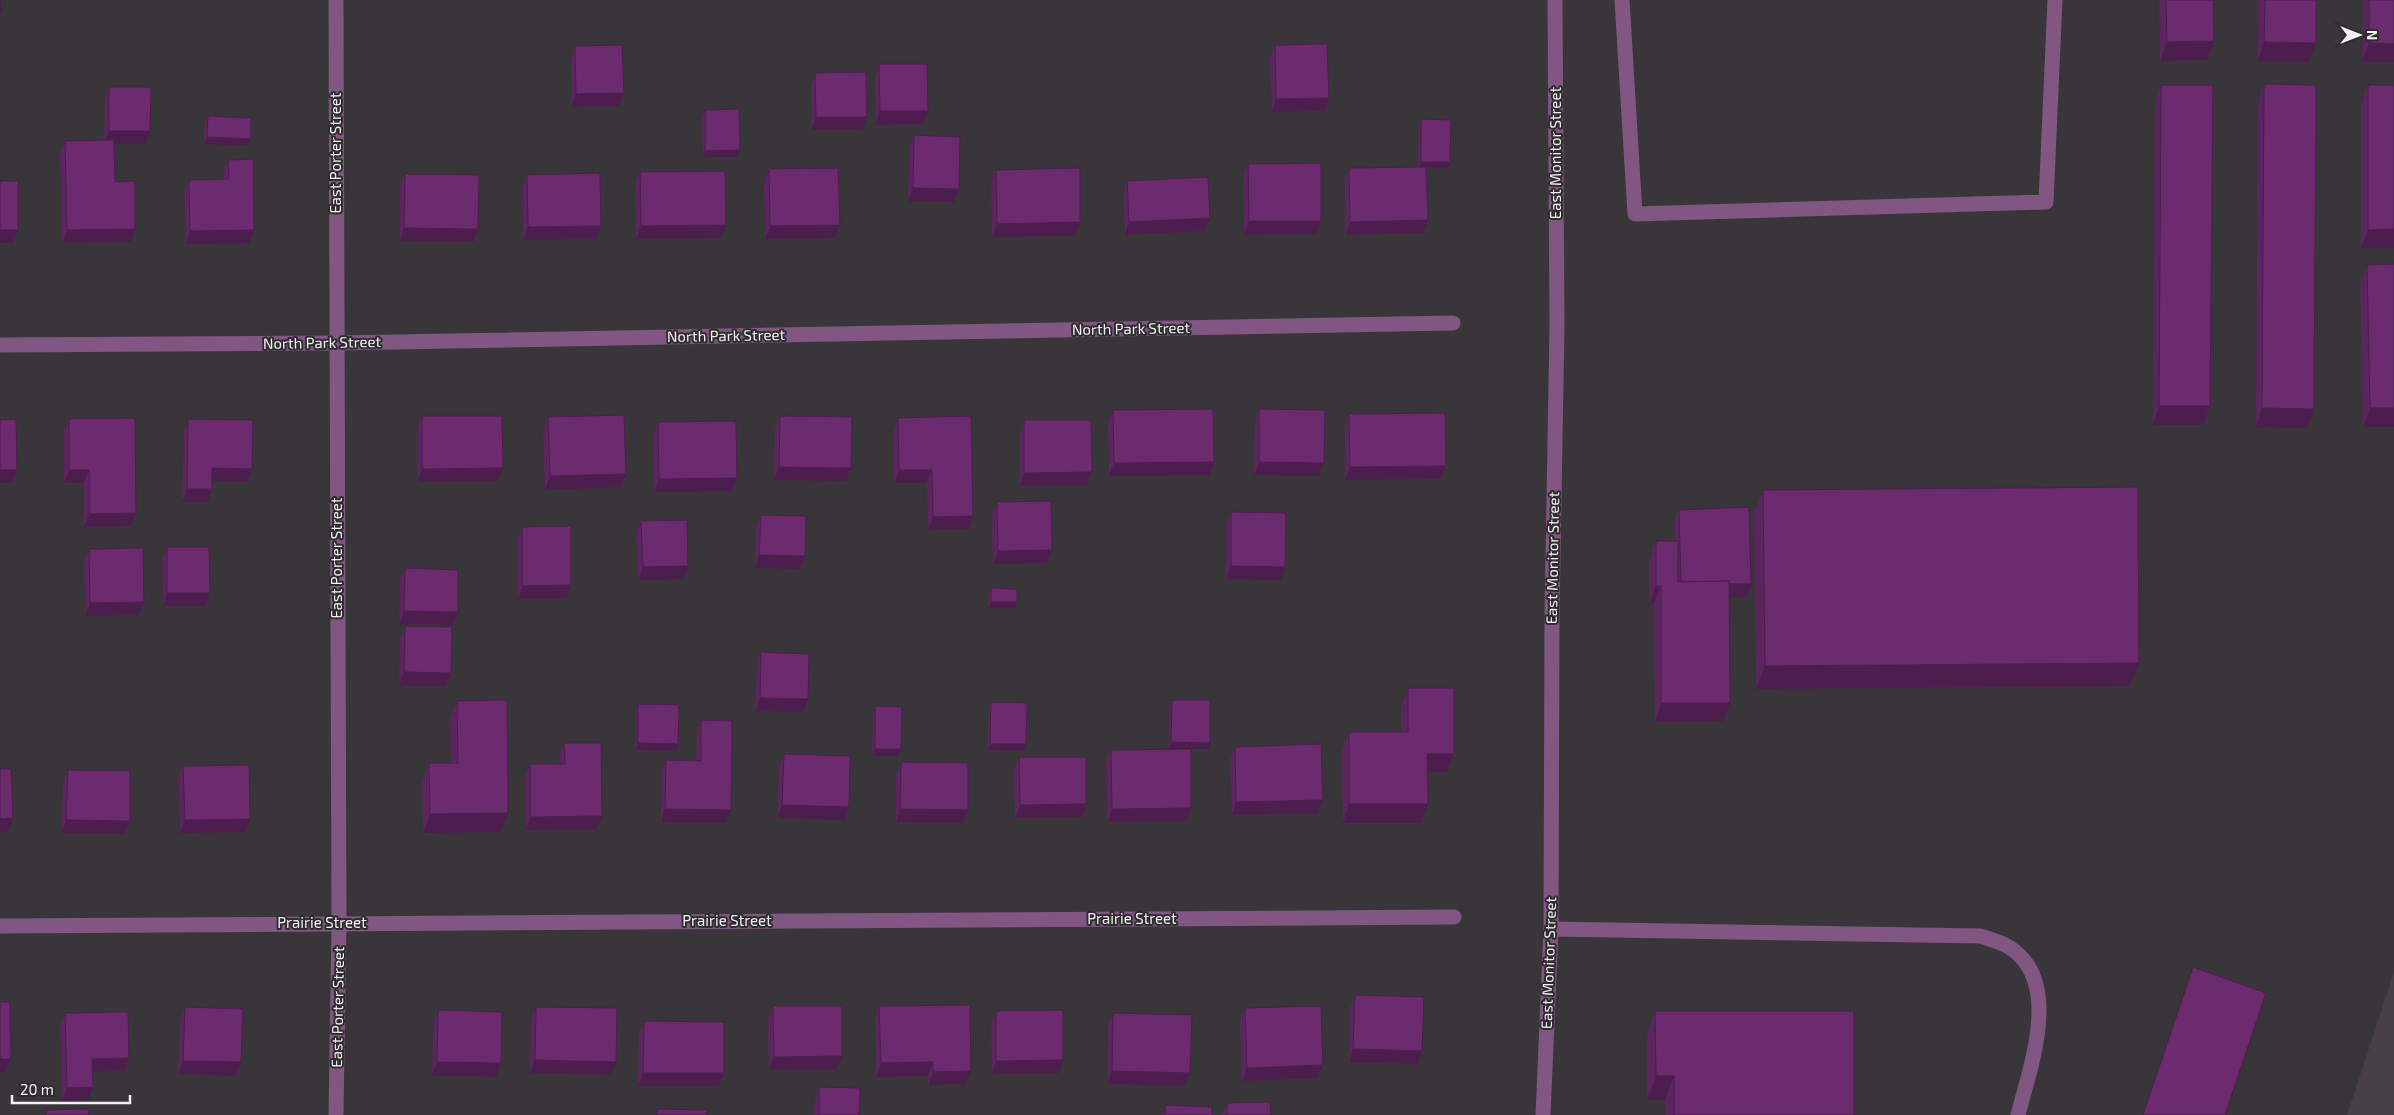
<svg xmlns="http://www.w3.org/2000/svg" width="2394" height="1115" viewBox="0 0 2394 1115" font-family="'Exo 2',sans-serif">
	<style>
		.built { fill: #463f46 }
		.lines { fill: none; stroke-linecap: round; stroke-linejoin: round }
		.lane { stroke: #815682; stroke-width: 15 }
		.street { stroke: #815682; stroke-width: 15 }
		.wall { fill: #5d255f }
		.shaded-wall { fill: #4c1e4d }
		.building { fill: #6c2b6e; stroke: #4c1e4d }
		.labels { text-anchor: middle; stroke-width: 4; stroke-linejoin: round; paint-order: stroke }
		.street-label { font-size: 15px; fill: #f3f1f3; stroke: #2e2c2e }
	</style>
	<rect width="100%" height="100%" fill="#383638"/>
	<path class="built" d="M2394,972V1115H2347Z"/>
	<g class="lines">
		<g class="lane">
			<path d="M1622,0L1635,214L2046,202L2055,0"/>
			<path d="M1551,929L1980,936C1989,939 2001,942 2009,947C2063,981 2030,1067 2018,1115"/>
		</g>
		<g class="street">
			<path d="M336,0L339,923L336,1115"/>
			<path d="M0,345L336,343L1453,323"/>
			<path d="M0,926L1454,917"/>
			<path d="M1543,1115L1551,929L1552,615L1557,325L1555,0"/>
		</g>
	</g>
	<g class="wall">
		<path d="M2159,0H2213L2214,41L2207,60L2160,61Z"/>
		<path d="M2258,0H2316V43L2309,62L2258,61Z"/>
		<path d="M2363,0H2394L2362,62Z"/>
		<path d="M1275,45L1324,111L1272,112L1270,58Z"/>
		<path d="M575,46L624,93L619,106L571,107V59Z"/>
		<path d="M879,64L928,111L923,124L875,125V77Z"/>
		<path d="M815,73L862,130H811V86Z"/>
		<path d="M2264,84L2314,409L2307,428L2256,427L2258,103Z"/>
		<path d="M2161,85L2203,425H2153L2155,103Z"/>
		<path d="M2368,85H2394V248H2361V104Z"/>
		<path d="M109,87L150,131L146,144H114L115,182L131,242L62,243L60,154L65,141L104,140L105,100Z"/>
		<path d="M705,110L740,150L738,157H703L702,117Z"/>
		<path d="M208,116L248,146L204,144L205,123Z"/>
		<path d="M1421,119L1450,162L1448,168H1426L1423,233L1345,235V182L1349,168L1418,167L1419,126Z"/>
		<path d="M914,135L954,202L908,201L909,148Z"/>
		<path d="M228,160L254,230L249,243L186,244L184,193L189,180L224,179L223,173Z"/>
		<path d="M1248,164L1321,221L1317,234L1244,235L1243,177Z"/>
		<path d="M769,169L835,238L765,239L764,182Z"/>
		<path d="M996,170L1076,236L992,237L991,183Z"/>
		<path d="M640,172L726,225L721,238L636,239L635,185Z"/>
		<path d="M405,174L478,229L473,242L400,241V187Z"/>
		<path d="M527,175L601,226L597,239L523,240L522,188Z"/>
		<path d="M1127,181L1205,231L1125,235L1123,194Z"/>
		<path d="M2394,264V427H2363L2360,284L2367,265Z"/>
		<path d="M1259,409L1324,463L1319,476L1254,475L1255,422Z"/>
		<path d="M1113,410L1214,462L1209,475L1109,476L1108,423Z"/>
		<path d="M1349,414L1446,466L1441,479L1345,480V427Z"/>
		<path d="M422,416L498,481L417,482V429Z"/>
		<path d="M780,416L851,468L846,481L774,480L775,429Z"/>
		<path d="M548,417L626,474L621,487L545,490L543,430Z"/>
		<path d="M898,418L973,516L969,529L928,530L927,483H894V431Z"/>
		<path d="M69,419L136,513L131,526L84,527V483H64V432Z"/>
		<path d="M188,419L252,469L247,482L212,481L208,502H182L184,432Z"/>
		<path d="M1024,420L1087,485L1020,486V434Z"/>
		<path d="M658,422L732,491L654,492L653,435Z"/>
		<path d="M1763,490L2139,663L2130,686L1756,689L1754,514Z"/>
		<path d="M997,502L1052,550L1047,563L993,564L992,515Z"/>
		<path d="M1679,510L1751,584L1747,597H1729L1723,721L1655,722L1654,604H1649V560L1656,541H1675L1674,523Z"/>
		<path d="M1231,512L1285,567L1281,580L1226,579V525Z"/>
		<path d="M761,515L800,569L755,568L756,528Z"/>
		<path d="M641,521L683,579L638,580L636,534Z"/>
		<path d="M522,527L571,585L567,598L518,599L517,540Z"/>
		<path d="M167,547L205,606H163L162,560Z"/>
		<path d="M89,549L139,615L85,616L84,562Z"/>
		<path d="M405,568L453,625L399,624L400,581Z"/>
		<path d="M991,588L1015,608H988L989,595Z"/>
		<path d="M405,626L451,673L446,686H399L400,639Z"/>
		<path d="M761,652L808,699L803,712L755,711L757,665Z"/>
		<path d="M1408,688L1447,772H1427L1421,823H1343L1342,750L1349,732H1401V707Z"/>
		<path d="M1172,700L1208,749H1191L1187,821L1107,822L1106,763L1111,750L1169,749L1170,707Z"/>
		<path d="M457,701L501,832L423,833L422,782L429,763H451L450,719Z"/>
		<path d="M991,702L1026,744L1024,751L988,750L989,709Z"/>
		<path d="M638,704L676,751L635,750L636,711Z"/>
		<path d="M875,706L898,756L872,755L873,713Z"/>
		<path d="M701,720L731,810L726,823L661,822V773L666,760L696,761L697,733Z"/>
		<path d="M564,743L602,816L597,829L526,830L525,777L530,764H560L559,756Z"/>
		<path d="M1235,747L1318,813L1232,815L1230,760Z"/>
		<path d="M784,754L845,820L777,818L779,768Z"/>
		<path d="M1019,757L1086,804L1082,817L1015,818L1014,770Z"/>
		<path d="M901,762L968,810L963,823L896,822V775Z"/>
		<path d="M183,766L246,832L180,833L178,779Z"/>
		<path d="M68,770L130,821L125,834L62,833L63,783Z"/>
		<path d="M1355,995L1422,1051L1418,1064L1349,1062L1350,1008Z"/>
		<path d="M773,1006L842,1056L837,1069L769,1070L768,1020Z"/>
		<path d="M879,1006L966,1084L928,1085V1076L876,1077L875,1020Z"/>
		<path d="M185,1007L236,1076L178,1074L180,1021Z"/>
		<path d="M536,1007L611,1075L530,1073L531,1020Z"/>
		<path d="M1245,1008L1323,1065L1318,1078L1242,1081L1240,1022Z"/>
		<path d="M438,1010L501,1063L496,1077L432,1075L434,1023Z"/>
		<path d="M996,1011L1059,1073L992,1074L991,1024Z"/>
		<path d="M1655,1011L1854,1115H1665V1100H1647V1035Z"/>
		<path d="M65,1013L129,1058L124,1071L93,1072L88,1100L62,1101L60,1026Z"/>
		<path d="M1113,1013L1190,1073L1185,1086L1107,1084L1108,1026Z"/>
		<path d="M644,1021L719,1086H638L639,1034Z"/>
		<path d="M819,1087L859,1115H814L815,1100Z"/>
		<path d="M1227,1103L1271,1115H1222Z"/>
		<path d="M1165,1105L1212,1115H1162Z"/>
	</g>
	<g class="shaded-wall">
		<path d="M2214,41L2207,60L2160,61L2167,42Z"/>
		<path d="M2264,42L2316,43L2309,62L2258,61Z"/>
		<path d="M2369,43L2394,44V62H2362Z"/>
		<path d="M624,93L619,106L571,107L576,94Z"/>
		<path d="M1329,98L1324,111L1272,112L1276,99Z"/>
		<path d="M880,111H928L923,124L875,125Z"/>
		<path d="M816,117H867L862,130H811Z"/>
		<path d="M109,131H150L146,144H104Z"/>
		<path d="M207,137L251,139L248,146L204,144Z"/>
		<path d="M740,150L738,157H703L705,151Z"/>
		<path d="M1421,162H1450L1448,168H1418Z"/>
		<path d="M913,188L959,189L954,202L908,201Z"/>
		<path d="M1210,218L1205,231L1125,235L1129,222Z"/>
		<path d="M1428,220L1423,233L1345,235L1350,222Z"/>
		<path d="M1249,221H1321L1317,234L1244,235Z"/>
		<path d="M1080,222L1076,236L992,237L997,224Z"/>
		<path d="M726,225L721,238L636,239L641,226Z"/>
		<path d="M840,225L835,238L765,239L770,226Z"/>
		<path d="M601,226L597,239L523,240L528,227Z"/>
		<path d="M404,228L478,229L473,242L400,241Z"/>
		<path d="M135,229L131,242L62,243L67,230Z"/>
		<path d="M2394,229V248H2361L2368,230Z"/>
		<path d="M0,230H18L13,243H0Z"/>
		<path d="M254,230L249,243L186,244L190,231Z"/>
		<path d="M2159,406H2210L2203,425H2153Z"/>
		<path d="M2262,408L2314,409L2307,428L2256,427Z"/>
		<path d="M2370,408H2394V427H2363Z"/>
		<path d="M1214,462L1209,475L1109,476L1114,463Z"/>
		<path d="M1259,462L1324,463L1319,476L1254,475Z"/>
		<path d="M1446,466L1441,479L1345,480L1350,467Z"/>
		<path d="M779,467L851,468L846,481L774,480Z"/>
		<path d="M212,468L252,469L247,482L208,481Z"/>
		<path d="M503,468L498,481L417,482L422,469Z"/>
		<path d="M0,470H17L12,483H0Z"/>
		<path d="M69,470H89L84,483H64Z"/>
		<path d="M899,470H932L927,483H894Z"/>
		<path d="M1092,472L1087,485L1020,486L1024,473Z"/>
		<path d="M626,474L621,487L545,490L550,476Z"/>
		<path d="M737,478L732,491L654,492L659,479Z"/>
		<path d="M187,489H212L208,502H182Z"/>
		<path d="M136,513L131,526L84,527L89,514Z"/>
		<path d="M973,516L969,529L928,530L933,517Z"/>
		<path d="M1052,550L1047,563L993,564L998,551Z"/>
		<path d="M759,555L805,556L800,569L755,568Z"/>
		<path d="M688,566L683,579L638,580L643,567Z"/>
		<path d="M1231,566L1285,567L1281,580L1226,579Z"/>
		<path d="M1751,584L1747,597L1677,600L1682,586Z"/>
		<path d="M571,585L567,598L518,599L522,586Z"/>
		<path d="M1656,586H1661L1654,604H1649Z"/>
		<path d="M167,593H210L205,606H163Z"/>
		<path d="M144,602L139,615L85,616L90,603Z"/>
		<path d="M991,602H1017L1015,608H988Z"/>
		<path d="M404,611L458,612L453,625L399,624Z"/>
		<path d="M2139,663L2130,686L1756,689L1765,666Z"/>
		<path d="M404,672L451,673L446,686H399Z"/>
		<path d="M760,698L808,699L803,712L755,711Z"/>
		<path d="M1661,703H1730L1723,721L1655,722Z"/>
		<path d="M1171,742L1210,743L1208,749H1169Z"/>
		<path d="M638,743L678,744L676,751L635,750Z"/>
		<path d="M990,744H1026L1024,751L988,750Z"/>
		<path d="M875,749H901L898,756L872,755Z"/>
		<path d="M1427,754H1454L1447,772H1420Z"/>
		<path d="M1323,800L1318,813L1232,815L1236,802Z"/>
		<path d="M1086,804L1082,817L1015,818L1020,805Z"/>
		<path d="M1349,804H1428L1421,823H1343Z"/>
		<path d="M782,805L849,807L845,820L777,818Z"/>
		<path d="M1191,808L1187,821L1107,822L1112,809Z"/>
		<path d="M665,809L731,810L726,823L661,822Z"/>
		<path d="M900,809L968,810L963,823L896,822Z"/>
		<path d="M508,813L501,832L423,833L430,814Z"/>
		<path d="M602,816L597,829L526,830L530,817Z"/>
		<path d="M13,818L8,831L0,832V819Z"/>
		<path d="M250,819L246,832L180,833L185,820Z"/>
		<path d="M66,820L130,821L125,834L62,833Z"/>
		<path d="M1353,1049L1422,1051L1418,1064L1349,1062Z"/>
		<path d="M842,1056L837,1069L769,1070L774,1057Z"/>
		<path d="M129,1058L124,1071L88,1072L92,1059Z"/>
		<path d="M0,1059H11L6,1072H0Z"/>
		<path d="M535,1060L616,1062L611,1075L530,1073Z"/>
		<path d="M1063,1060L1059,1073L992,1074L996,1061Z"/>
		<path d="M183,1061L241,1062L236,1076L178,1074Z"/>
		<path d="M437,1062L501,1063L496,1077L432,1075Z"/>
		<path d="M933,1062L928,1076L876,1077L881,1063Z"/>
		<path d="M1323,1065L1318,1078L1242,1081L1247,1068Z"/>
		<path d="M971,1071L966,1084L928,1085L933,1072Z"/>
		<path d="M1112,1071L1190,1073L1185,1086L1107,1084Z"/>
		<path d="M643,1073H724L719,1086H638Z"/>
		<path d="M1656,1076H1674L1665,1100H1647Z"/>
		<path d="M93,1087L88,1100L62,1101L67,1088Z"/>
	</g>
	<g class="building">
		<rect x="0" y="0" width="1" height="11"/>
		<path d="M2166,0H2213L2214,41L2167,42Z"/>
		<path d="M2265,0H2316V43L2264,42Z"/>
		<path d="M2369,0H2394V44L2369,43Z"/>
		<path d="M1327,44L1329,98L1276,99L1275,45Z"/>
		<path d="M622,45L624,93L576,94L575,46Z"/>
		<path d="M879,64H927L928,111H880Z"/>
		<path d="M866,72L867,117H816L815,73Z"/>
		<path d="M2264,84L2316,85L2314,409L2262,408Z"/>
		<path d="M2161,85H2213L2210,406H2159Z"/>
		<path d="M2368,85H2394V229L2368,230Z"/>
		<path d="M109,87H151L150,131H109Z"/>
		<path d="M739,109L740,150L705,151V110Z"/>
		<path d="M208,116L251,118V139L207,137Z"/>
		<path d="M1421,119L1451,120L1450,162H1421Z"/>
		<path d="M914,135L960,137L959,189L913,188Z"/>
		<path d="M114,140L115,182L135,181V229L67,230L65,141Z"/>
		<path d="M253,159L254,230L190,231L189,180L229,179L228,160Z"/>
		<path d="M1321,163V221H1249L1248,164Z"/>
		<path d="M1426,167L1428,220L1350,222L1349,168Z"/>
		<path d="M838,168L840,225L770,226L769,169Z"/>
		<path d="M1080,168V222L997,224L996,170Z"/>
		<path d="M725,171L726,225L641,226L640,172Z"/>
		<path d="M600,173L601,226L528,227L527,175Z"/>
		<path d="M405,174L479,175L478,229L404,228Z"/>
		<path d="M1208,177L1210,218L1129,222L1127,181Z"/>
		<rect x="0" y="181" width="18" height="49"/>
		<path d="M2394,264V408H2370L2367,265Z"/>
		<path d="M1213,409L1214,462L1114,463L1113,410Z"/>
		<path d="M1259,409L1325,410L1324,463L1259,462Z"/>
		<path d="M1445,413L1446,466L1350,467L1349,414Z"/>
		<path d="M624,415L626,474L550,476L548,417Z"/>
		<path d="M422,416H502L503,468L422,469Z"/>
		<path d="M780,416L852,417L851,468L779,467Z"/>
		<path d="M971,416L973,516L933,517L932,470H899L898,418Z"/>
		<path d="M135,418L136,513L89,514V470H69V419Z"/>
		<path d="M16,419L17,470H0V420Z"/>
		<path d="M188,419L253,420L252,469L212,468V489H187Z"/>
		<path d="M1024,420H1091L1092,472L1024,473Z"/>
		<path d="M736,421L737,478L659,479L658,422Z"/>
		<path d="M2138,487L2139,663L1765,666L1763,490Z"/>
		<path d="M1051,501L1052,550L998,551L997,502Z"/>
		<path d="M1749,507L1751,584H1729V581L1681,582L1679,510Z"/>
		<path d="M1231,512L1286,513L1285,567L1231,566Z"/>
		<path d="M761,515L806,516L805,556L759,555Z"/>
		<path d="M687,520L688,566L643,567L641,521Z"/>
		<path d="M571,526V585L522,586V527Z"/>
		<path d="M1656,541H1678V582L1729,581L1730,703H1661V586H1656Z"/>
		<path d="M167,547H209L210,593H167Z"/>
		<path d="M143,548L144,602L90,603L89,549Z"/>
		<path d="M405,568L458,570V612L404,611Z"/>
		<path d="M991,588L1017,589V602H991Z"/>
		<path d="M405,626L452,627L451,673L404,672Z"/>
		<path d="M761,652L809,654L808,699L760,698Z"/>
		<path d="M1408,688H1454V754H1427L1428,804H1349V732H1408Z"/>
		<path d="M507,700L508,813L430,814L429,763H458L457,701Z"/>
		<path d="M1172,700H1210V743L1171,742Z"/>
		<path d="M991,702L1027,703L1026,744H990Z"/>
		<path d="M638,704L679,705L678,744L638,743Z"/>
		<path d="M875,706L902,707L901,749H875Z"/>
		<path d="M701,720L732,721L731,810L665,809L666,760L701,761Z"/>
		<path d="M564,743H601L602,816L530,817V764H565Z"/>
		<path d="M1321,744L1323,800L1236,802L1235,747Z"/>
		<path d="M1191,749V808L1112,809L1111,750Z"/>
		<path d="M784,754L850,756L849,807L782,805Z"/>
		<path d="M1019,757H1086V804L1020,805Z"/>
		<path d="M901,762L968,763V810L900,809Z"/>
		<path d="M249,765L250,819L185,820L183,766Z"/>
		<path d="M0,769H11L13,818L0,819Z"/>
		<path d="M68,770L130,771V821L66,820Z"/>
		<path d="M2193,967L2266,993L2225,1115H2143Z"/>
		<path d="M1355,995L1424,997L1422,1051L1353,1049Z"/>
		<path d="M0,1002H10L11,1059H0Z"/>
		<path d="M970,1005L971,1071L933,1072V1062L881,1063L879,1006Z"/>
		<path d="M773,1006H842V1056L774,1057Z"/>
		<path d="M1321,1006L1323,1065L1247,1068L1245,1008Z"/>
		<path d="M185,1007L243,1009L241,1062L183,1061Z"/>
		<path d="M536,1007L617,1008L616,1062L535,1060Z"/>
		<path d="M438,1010L502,1012L501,1063L437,1062Z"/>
		<path d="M1063,1010V1060L996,1061V1011Z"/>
		<path d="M1655,1011H1854V1115H1674V1076H1656Z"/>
		<path d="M128,1012L129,1058L92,1059L93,1087L67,1088L65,1013Z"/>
		<path d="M1113,1013L1192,1015L1190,1073L1112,1071Z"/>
		<path d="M644,1021L724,1022V1073H643Z"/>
		<path d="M819,1087L860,1088L859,1115H819Z"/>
		<path d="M1270,1102L1271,1115H1227V1103Z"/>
		<path d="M1165,1105L1212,1107V1115H1165Z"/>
		<path d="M88,1109L89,1115H46V1110Z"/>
		<path d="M657,1109L707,1110V1115H657Z"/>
	</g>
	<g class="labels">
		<g class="street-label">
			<text transform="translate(336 153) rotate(-90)" y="5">East Porter Street</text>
			<text transform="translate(1556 153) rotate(-90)" y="5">East Monitor Street</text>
			<text transform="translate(1131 329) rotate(-1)" y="5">North Park Street</text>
			<text transform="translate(726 336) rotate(-1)" y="5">North Park Street</text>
			<text transform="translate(322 343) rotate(-1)" y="5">North Park Street</text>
			<text transform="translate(337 558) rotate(-90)" y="5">East Porter Street</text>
			<text transform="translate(1553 558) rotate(-89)" y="5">East Monitor Street</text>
			<text x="1132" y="924">Prairie Street</text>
			<text x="727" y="926">Prairie Street</text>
			<text x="322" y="928">Prairie Street</text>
			<text transform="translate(1549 963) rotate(-88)" y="5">East Monitor Street</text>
			<text transform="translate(338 1007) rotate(-89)" y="5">East Porter Street</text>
		</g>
	</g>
	<g transform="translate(2359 35) rotate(90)" stroke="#2e2c2e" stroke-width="4" paint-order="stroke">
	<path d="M0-4L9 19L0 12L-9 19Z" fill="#f3f1f3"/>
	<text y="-8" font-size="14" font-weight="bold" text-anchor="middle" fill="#f3f1f3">N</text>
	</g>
	<path d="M12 1095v8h118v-8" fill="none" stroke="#f3f1f3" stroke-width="2.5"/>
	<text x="20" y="1095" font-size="15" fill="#f3f1f3" stroke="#2e2c2e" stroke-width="4" paint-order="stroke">20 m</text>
</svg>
